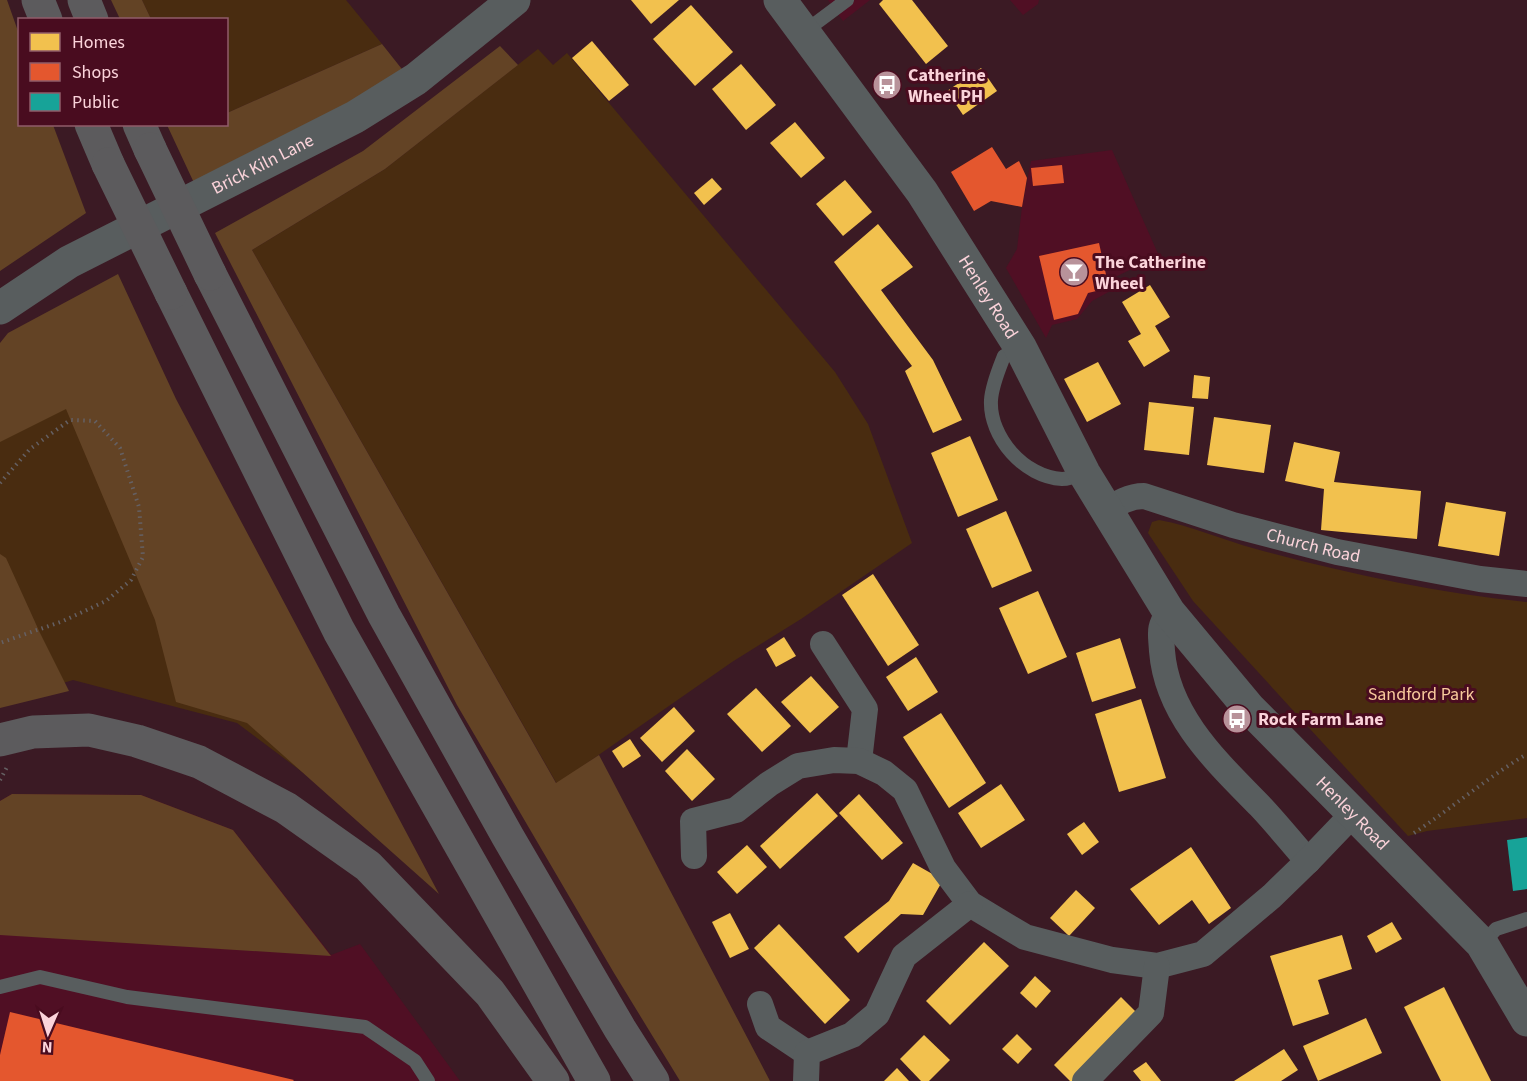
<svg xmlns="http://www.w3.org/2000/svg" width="1527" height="1081" viewBox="0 0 1527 1081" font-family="'Source Sans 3',sans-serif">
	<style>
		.built { fill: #500f24 }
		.green { fill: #492c10 }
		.forest { fill: #634325 }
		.homes { fill: #f2c14e }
		.shops { fill: #e4572e }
		.public { fill: #17a398 }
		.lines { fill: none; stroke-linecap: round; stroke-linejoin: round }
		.path { stroke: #656063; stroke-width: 4; stroke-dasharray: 1.5 4.5; stroke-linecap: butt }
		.service { stroke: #585d5e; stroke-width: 14 }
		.minor { stroke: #585d5e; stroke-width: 26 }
		.tertiary { stroke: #585d5e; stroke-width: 33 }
		.primary { stroke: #5c5b5d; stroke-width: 33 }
		.primary-bridge { stroke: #5c5b5d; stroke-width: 33 }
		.labels { text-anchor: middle; stroke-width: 6; stroke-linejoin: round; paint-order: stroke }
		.poi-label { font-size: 18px; font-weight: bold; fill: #fbd3da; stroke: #490c1f; text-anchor: start }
		.street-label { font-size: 18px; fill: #fbd3da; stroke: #490c1f }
		.park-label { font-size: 18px; fill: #f8ca9c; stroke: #490c1f }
	</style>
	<rect width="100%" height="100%" fill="#3b1a24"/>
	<g class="built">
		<path d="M828,0H870L843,21Z"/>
		<path d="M1010,0H1039L1038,4L1023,15Z"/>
		<path d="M1112,150L1159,256L1113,278L1114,289L1092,301L1077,319L1052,325L1046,338L1006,268L1017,249L1022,207L1031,161Z"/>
		<path d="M12,794L141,795L233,830L331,955L360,944L460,1081H0V801Z"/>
	</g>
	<g class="green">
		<path d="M142,0H346L382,44L227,113L226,20L151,19Z"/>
		<path d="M538,49L553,65L567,53L835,372L868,424L912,543L801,619L732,662L557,784L252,250L385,169Z"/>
		<path d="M82,320L317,783L237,723L73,680L0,702V378Z"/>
		<path d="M1159,520C1192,526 1223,540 1256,549C1345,573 1436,593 1527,602V818L1427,831L1408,836L1193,601L1148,533L1152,522Z"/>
	</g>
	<g class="forest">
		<path d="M0,0H7L19,34L20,124L53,125L86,213L0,271Z"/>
		<path d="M111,0H142L151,19H120Z"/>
		<path d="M382,44L405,73L195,185L167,125L226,124L227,113Z"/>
		<path d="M500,46L518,65L385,169L252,250L556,783L599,755L770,1081H680L614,973L457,705L215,233L363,151Z"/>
		<path d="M118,274L176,399L439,894L247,723L176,702L155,620L66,409L0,442V343L8,333Z"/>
		<path d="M0,554L6,558L40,633L69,691L0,708Z"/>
		<path d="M12,794L141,795L233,830L331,956L0,935V801Z"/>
	</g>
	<g class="homes">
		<path d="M631,0H679L651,24Z"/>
		<path d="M883,0H912L948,46L926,64L879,4Z"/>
		<path d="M691,5L733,52L695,86L653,39Z"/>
		<path d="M592,41L629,85L609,101L572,58Z"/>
		<path d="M741,64L776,105L746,130L712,89Z"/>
		<path d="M981,68L997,91L963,115L947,91Z"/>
		<path d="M795,122L825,158L801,178L770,143Z"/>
		<path d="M712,178L722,189L704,205L694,193Z"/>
		<path d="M845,180L872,212L843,236L816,204Z"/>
		<path d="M878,224L913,267L881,290L933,360L962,420L933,433L905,371L912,366L834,262Z"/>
		<path d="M1150,285L1170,317L1155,326L1170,351L1144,367L1128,341L1141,334L1122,302Z"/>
		<path d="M1098,362L1121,404L1087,422L1064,379Z"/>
		<path d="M1194,375L1210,377L1208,399L1192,398Z"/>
		<path d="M1149,402L1194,407L1189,455L1144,450Z"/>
		<path d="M1214,417L1271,425L1264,473L1207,465Z"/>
		<path d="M970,436L998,500L958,517L931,453Z"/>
		<path d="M1294,442L1340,452L1334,482L1421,491L1417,539L1321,530L1324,489L1285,481Z"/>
		<path d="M1446,502L1506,512L1499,556L1438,546Z"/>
		<path d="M1006,511L1032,571L992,588L966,529Z"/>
		<path d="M873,574L919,645L888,666L842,595Z"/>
		<path d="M1038,591L1067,657L1028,674L999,608Z"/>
		<path d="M784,637L796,656L776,667L766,649Z"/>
		<path d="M1120,638L1136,688L1092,702L1076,653Z"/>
		<path d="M916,657L938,692L908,711L886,677Z"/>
		<path d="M811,676L839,707L810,733L781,702Z"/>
		<path d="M756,688L791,726L762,752L727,714Z"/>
		<path d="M1141,699L1166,778L1119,792L1095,714Z"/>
		<path d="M674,707L695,731L662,762L640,738Z"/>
		<path d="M941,713L986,783L949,808L903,737Z"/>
		<path d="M630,739L641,756L623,768L612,751Z"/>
		<path d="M687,749L715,779L692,801L665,771Z"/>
		<path d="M1001,784L1025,820L981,848L958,813Z"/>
		<path d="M817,793L838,816L780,869L760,846Z"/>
		<path d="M859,794L903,843L882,860L839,813Z"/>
		<path d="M1084,822L1099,842L1082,855L1067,834Z"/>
		<path d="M747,845L767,867L737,894L717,872Z"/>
		<path d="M1191,847L1231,908L1209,924L1192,900L1159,925L1130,889Z"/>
		<path d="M913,863L943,880L923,915L901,914L858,953L844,937L889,901Z"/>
		<path d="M1076,890L1095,908L1069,936L1050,918Z"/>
		<path d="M730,913L749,949L730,958L712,922Z"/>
		<path d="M1392,922L1402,939L1376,953L1367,936Z"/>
		<path d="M779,924L850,1000L825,1024L754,948Z"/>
		<path d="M1342,935L1352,969L1318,980L1329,1014L1293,1026L1270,956Z"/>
		<path d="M984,942L1009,966L950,1025L926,1001Z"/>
		<path d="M1035,976L1051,991L1036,1008L1020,993Z"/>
		<path d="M1444,987L1491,1081H1441L1404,1007Z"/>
		<path d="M1121,997L1139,1015L1074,1081H1070L1054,1065Z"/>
		<path d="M1366,1018L1382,1053L1318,1081L1303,1046Z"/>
		<path d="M1017,1034L1032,1049L1018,1064L1002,1049Z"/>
		<path d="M924,1035L950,1060L929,1081H921L900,1059Z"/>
		<path d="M1284,1049L1298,1070L1281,1081H1234Z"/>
		<path d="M1146,1062L1161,1081H1141L1133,1071Z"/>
		<path d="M897,1068L909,1081H884Z"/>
	</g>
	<g class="shops">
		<path d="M992,147L1006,169L1019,161L1027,178L1022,207L991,201L974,211L951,172Z"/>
		<path d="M1062,165L1064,183L1033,186L1031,168Z"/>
		<path d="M1099,243L1109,288L1088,293L1078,314L1054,320L1039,256Z"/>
		<path d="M10,1012L294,1080L293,1081H0V1055Z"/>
	</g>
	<path class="public" d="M1527,837V889L1513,891L1507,840Z"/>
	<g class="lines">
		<g class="path">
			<path d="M0,483L30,449L70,420L95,421L120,448L139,507L143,557L131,580L106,601L63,621L0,643"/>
			<path d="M0,780L7,767"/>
			<path d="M1414,833C1452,808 1488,777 1527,754"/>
		</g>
		<g class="service">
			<path d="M804,32L847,0"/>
			<path d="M1020,347L1004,356C999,369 992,385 991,400C989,437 1024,477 1062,479C1070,479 1077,476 1084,473"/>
			<path d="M1482,944L1496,929L1527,919"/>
			<path d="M0,987L40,977L127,997L365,1027L415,1061L428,1081"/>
		</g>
		<g class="minor">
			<path id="s1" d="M1106,511C1118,503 1129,496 1144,496L1233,525L1337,552L1480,579L1527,584"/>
			<path d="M1169,612C1158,629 1161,632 1162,651C1167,716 1217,762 1260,806C1277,824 1292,843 1308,861"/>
			<path d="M823,644L865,709L859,761"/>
			<path d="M694,856L693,821L736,810L769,784L798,766L834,760L859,761L884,773L905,790L943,868L970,904L1025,937L1112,960L1157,966L1203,954L1272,896L1308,861L1354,813"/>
			<path d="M760,1004L768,1027L807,1053"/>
			<path d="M806,1081L807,1053L852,1035L877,1014L904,956L970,904"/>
			<path d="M1085,1081L1151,1013L1157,966"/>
		</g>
		<g class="tertiary">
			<path id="s2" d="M780,0L922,192L1020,347L1084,473L1169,612L1249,708L1482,944L1527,1020"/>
			<path id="s3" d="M0,308L69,262L355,117L416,79L514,0"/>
		</g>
		<g class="primary">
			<path d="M38,0L46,20"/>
			<path d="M84,0L92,20"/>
			<path d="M91,124L108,164"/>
			<path d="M139,124L150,149"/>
			<path d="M210,274L384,615L508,837L620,1029L653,1081"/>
			<path d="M171,293L339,631L594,1081"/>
			<path d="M0,740L33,732L89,730L137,741L199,762L286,808L368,866L490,993L553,1081"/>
		</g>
		<g class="primary-bridge">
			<path d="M150,149L210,274"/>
			<path d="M108,164L171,293"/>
		</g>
	</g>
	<defs>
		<g id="bus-disc" transform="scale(1.5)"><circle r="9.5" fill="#b8929a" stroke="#490c1f"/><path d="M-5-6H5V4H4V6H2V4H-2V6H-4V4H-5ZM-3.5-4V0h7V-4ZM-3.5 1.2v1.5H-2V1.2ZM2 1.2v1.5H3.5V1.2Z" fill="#fff"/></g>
		<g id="bar-disc" transform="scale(1.5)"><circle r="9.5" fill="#b8929a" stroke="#490c1f"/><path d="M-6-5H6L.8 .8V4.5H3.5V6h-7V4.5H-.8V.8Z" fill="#fff"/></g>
	</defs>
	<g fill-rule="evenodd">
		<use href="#bus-disc" x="887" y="85"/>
		<use href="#bar-disc" x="1074" y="272"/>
		<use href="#bus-disc" x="1237" y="719"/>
	</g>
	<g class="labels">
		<g class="poi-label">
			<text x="908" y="81">Catherine<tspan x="908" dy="21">Wheel PH</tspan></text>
			<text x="1095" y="268">The Catherine<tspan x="1095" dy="21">Wheel</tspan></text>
			<text x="1258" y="725">Rock Farm Lane</text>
		</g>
		<g class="street-label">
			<text dy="6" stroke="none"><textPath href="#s3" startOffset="300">Brick Kiln Lane</textPath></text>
			<text dy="6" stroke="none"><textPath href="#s2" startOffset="363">Henley Road</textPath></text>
			<text dy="6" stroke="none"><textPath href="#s1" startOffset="218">Church Road</textPath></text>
			<text dy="6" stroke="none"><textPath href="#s2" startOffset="999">Henley Road</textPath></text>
		</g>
		<g class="park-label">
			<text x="1421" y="700">Sandford Park</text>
		</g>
	</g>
	<rect x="18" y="18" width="210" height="108" fill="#490c1f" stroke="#905c6a" stroke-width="1.5"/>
	<rect x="30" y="33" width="30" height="18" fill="#f2c14e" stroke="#905c6a" stroke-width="1.5"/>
	<text x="72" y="48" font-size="18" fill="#fbd3da">Homes</text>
	<rect x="30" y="63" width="30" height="18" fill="#e4572e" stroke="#905c6a" stroke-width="1.5"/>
	<text x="72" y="78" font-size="18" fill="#fbd3da">Shops</text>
	<rect x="30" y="93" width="30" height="18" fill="#17a398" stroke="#905c6a" stroke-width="1.5"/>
	<text x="72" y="108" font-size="18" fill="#fbd3da">Public</text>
	<g transform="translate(48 1033) rotate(183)" stroke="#490c1f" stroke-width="4.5" paint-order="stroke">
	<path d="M0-4.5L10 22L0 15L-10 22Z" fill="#fbd3da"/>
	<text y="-9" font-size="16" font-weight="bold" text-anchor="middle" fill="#fbd3da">N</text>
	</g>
</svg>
